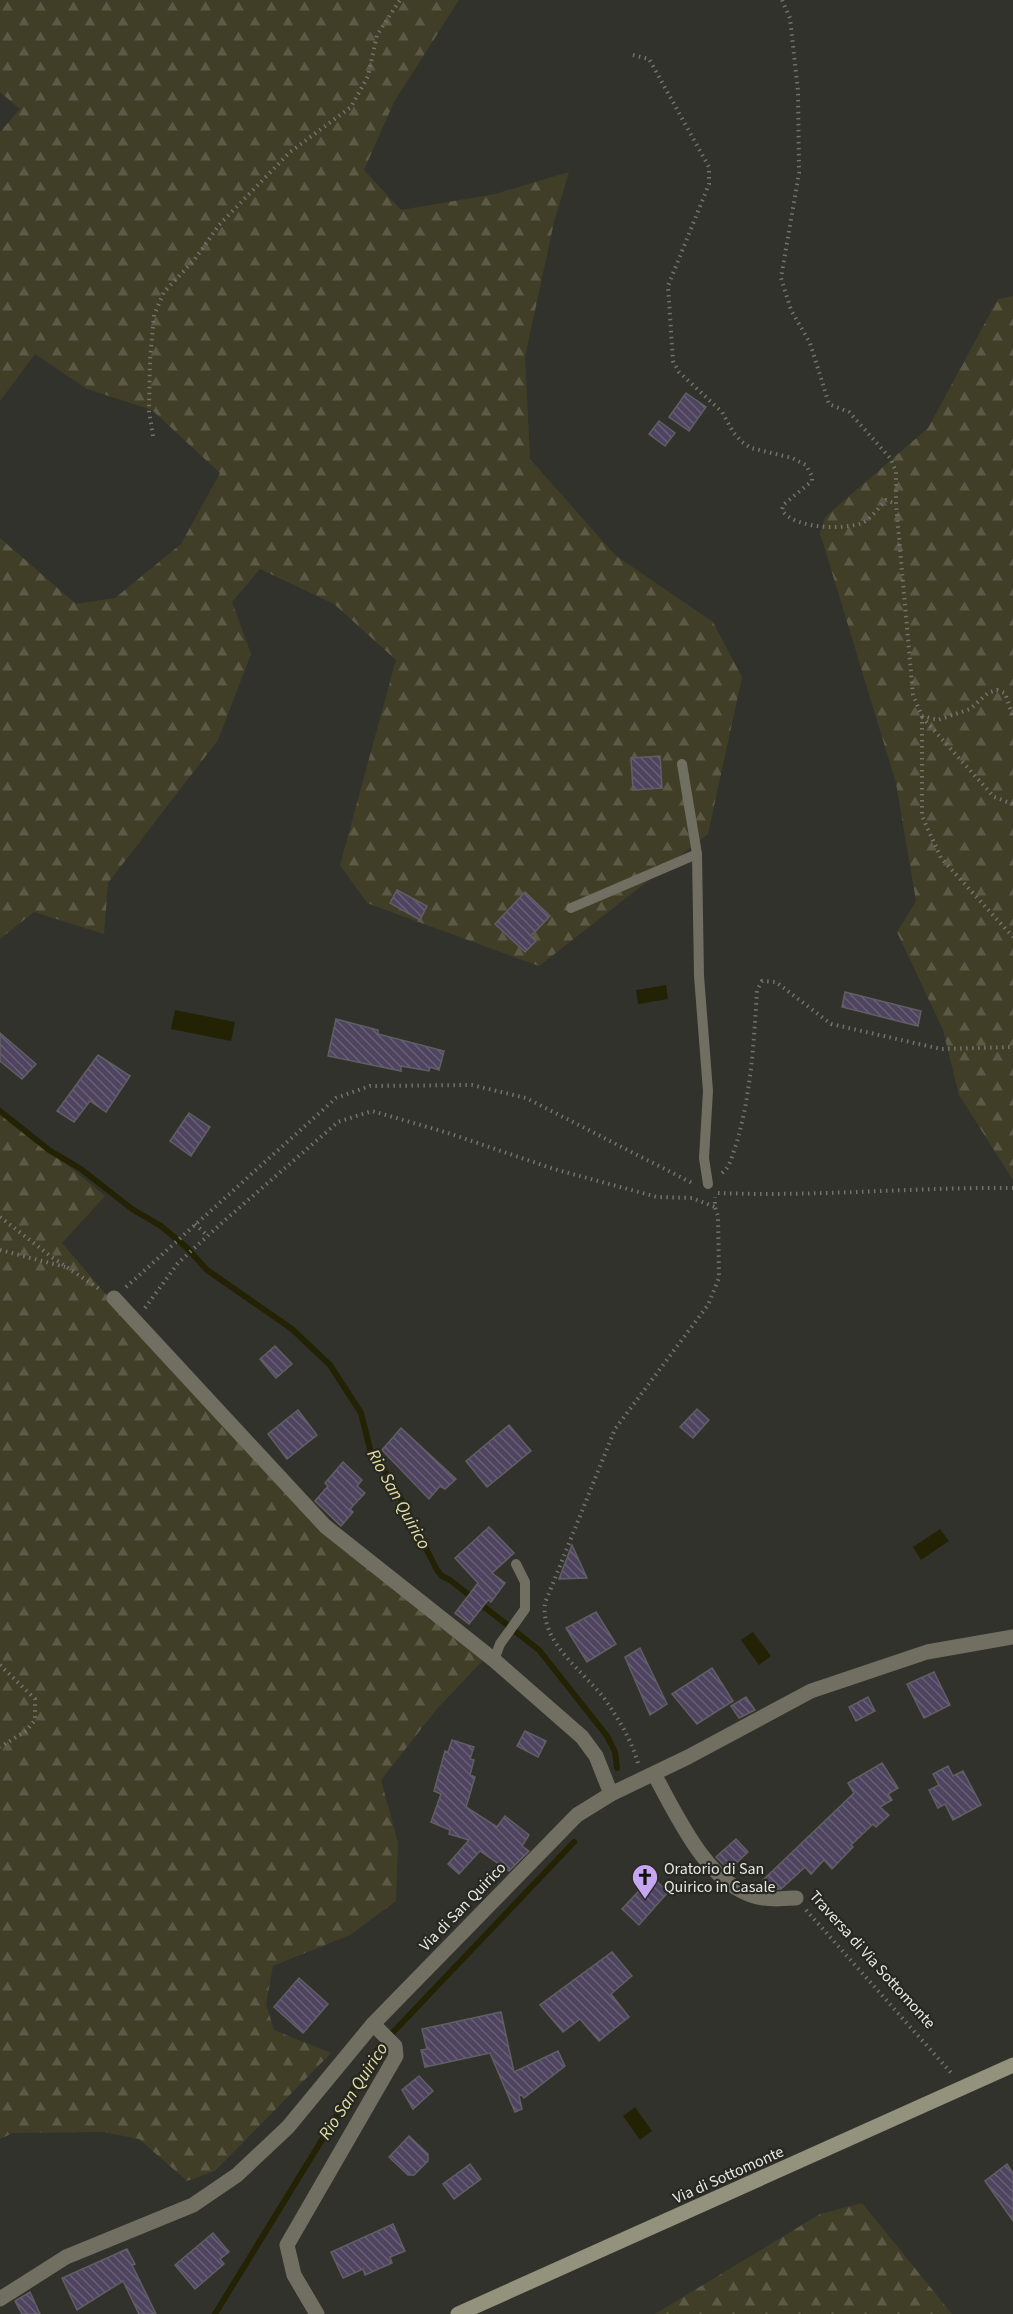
<svg xmlns="http://www.w3.org/2000/svg" width="1013" height="2314" viewBox="0 0 1013 2314" font-family="'Source Sans 3',sans-serif">
	<style>
		.forest { fill: url(#forest-firs) }
		.water { fill: #242205 }
		.lines { fill: none; stroke-linecap: round; stroke-linejoin: round }
		.stream { stroke: #242205; stroke-width: 6 }
		.building { fill: url(#building-back-hatch); stroke: #615f64; stroke-width: 1.5 }
		.path { stroke: #73736e; stroke-width: 4; stroke-dasharray: 1.5 4.5; stroke-linecap: butt }
		.lane { stroke: #706f61; stroke-width: 10 }
		.street { stroke: #706f61; stroke-width: 15 }
		.secondary { stroke: #93927c; stroke-width: 15 }
		.labels { text-anchor: middle; stroke-width: 4.5; stroke-linejoin: round; paint-order: stroke }
		.poi-label { font-size: 16px; fill: #e7e7e3; stroke: #282822; text-anchor: start }
		.street-label { font-size: 16px; fill: #e7e7e3; stroke: #282822 }
		.water-label { font-size: 18px; font-style: italic; fill: #e3dfa4; stroke: #282822 }
	</style>
	<defs>
		<pattern id="forest-firs" width="22" height="20" patternUnits="userSpaceOnUse" patternTransform="scale(1.5)"><rect width="22" height="20" fill="#403e27"/><path d="M5 1l3.5 6h-7zM16 11l3.5 6h-7z" fill="#5c5a46"/></pattern>
		<pattern id="building-back-hatch" width="6" height="6" patternUnits="userSpaceOnUse" patternTransform="scale(1.5)"><rect width="6" height="6" fill="#4f445f"/><path d="M-1 5l2 2M0 0l6 6M5-1l2 2" fill="none" stroke="#685f76"/></pattern>
	</defs>
	<rect width="100%" height="100%" fill="#32322c"/>
	<g class="forest">
		<path d="M0,0H459L394,102L364,170L401,210L495,194L569,172L554,222L525,357L530,459L615,555L713,622L742,677L708,834L539,966L367,903L340,865L396,660L334,604L260,569L232,602L251,654L218,740L108,883L104,934L34,912L0,939V538L76,604L115,598L181,544L220,473L152,410L87,389L35,354L0,401V132L20,109L0,92Z"/>
		<path d="M1013,296V1180L959,1095L943,1030L897,932L916,901L896,783L820,533L825,517L928,428L998,299Z"/>
		<path d="M0,1109L105,1196L62,1243L139,1333L318,1530L484,1659L436,1710L381,1780L398,1843L396,1901L350,1935L273,1966L266,2004L274,2030L331,2053L215,2171L187,2181L139,2139L103,2132L13,2133L0,2139Z"/>
		<path d="M862,2203L952,2314H655L820,2214Z"/>
	</g>
	<g class="water">
		<path d="M666,985L668,999L638,1004L636,990Z"/>
		<path d="M175,1010L235,1022L231,1041L171,1029Z"/>
		<path d="M940,1529L949,1541L921,1560L913,1547Z"/>
		<path d="M753,1632L771,1656L759,1665L741,1640Z"/>
		<path d="M635,2107L652,2131L640,2140L623,2116Z"/>
	</g>
	<g class="lines">
		<g class="stream">
			<path d="M0,1111L49,1150L81,1169L132,1209L161,1226L186,1247L207,1270L292,1329L330,1365L361,1413L372,1457L390,1478L437,1570L442,1576L450,1580L539,1650L607,1736L615,1752L617,1768"/>
			<path d="M215,2314L379,2047L574,1842"/>
		</g>
	</g>
	<g class="building">
		<path d="M686,393L706,407L689,431L669,417Z"/>
		<path d="M659,421L675,433L665,446L649,434Z"/>
		<path d="M660,756L662,788L633,790L631,758Z"/>
		<path d="M397,890L427,906L420,920L390,903Z"/>
		<path d="M525,892L550,916L531,936L536,941L525,952L495,924Z"/>
		<path d="M845,992L921,1011L918,1026L842,1007Z"/>
		<path d="M336,1019L378,1030V1034L444,1051L439,1070L430,1067L429,1071L401,1066V1071L328,1056Z"/>
		<path d="M0,1033L36,1064L22,1079L0,1061Z"/>
		<path d="M98,1055L130,1076L106,1112L90,1101L74,1122L57,1111Z"/>
		<path d="M189,1113L210,1127L191,1156L170,1141Z"/>
		<path d="M275,1346L292,1364L276,1378L260,1359Z"/>
		<path d="M697,1409L709,1420L693,1438L680,1427Z"/>
		<path d="M298,1410L317,1435L287,1459L268,1434Z"/>
		<path d="M509,1425L531,1451L487,1487L466,1461Z"/>
		<path d="M401,1428L456,1479L445,1489L440,1486L429,1499L382,1450Z"/>
		<path d="M343,1462L362,1480L357,1486L365,1493L350,1509L353,1512L341,1526L315,1501L328,1486L325,1483Z"/>
		<path d="M489,1527L514,1553L492,1573L505,1583L491,1602L488,1600L469,1624L455,1613L478,1583L455,1558Z"/>
		<path d="M572,1545L587,1578L559,1579Z"/>
		<path d="M596,1612L616,1644L587,1662L566,1628Z"/>
		<path d="M640,1648L667,1704L650,1715L625,1657Z"/>
		<path d="M712,1668L733,1701L697,1724L672,1694Z"/>
		<path d="M934,1672L950,1705L924,1718L907,1684Z"/>
		<path d="M746,1697L755,1710L739,1718L731,1706Z"/>
		<path d="M868,1697L875,1711L856,1721L849,1707Z"/>
		<path d="M525,1731L546,1741L538,1757L517,1746Z"/>
		<path d="M452,1740L474,1747L470,1759L474,1760L470,1775L475,1777L466,1807L497,1827L505,1816L529,1835L522,1846L529,1851L509,1871L480,1851L459,1874L448,1864L469,1840L449,1834L450,1830L431,1822L441,1794L434,1791L445,1751L448,1752Z"/>
		<path d="M882,1763L898,1788L888,1794L892,1800L880,1807L889,1815L876,1827L873,1824L851,1845L853,1847L832,1869L824,1860L811,1874L805,1867L781,1889H771L763,1880L854,1793L848,1783Z"/>
		<path d="M948,1766L953,1776L963,1771L981,1805L953,1820L945,1804L938,1808L929,1790L939,1785L933,1774Z"/>
		<path d="M736,1839L748,1852L729,1870L716,1857Z"/>
		<path d="M652,1877L668,1892L639,1925L622,1909Z"/>
		<path d="M612,1952L632,1976L611,1994L629,2017L599,2041L580,2019L563,2032L540,2005Z"/>
		<path d="M299,1978L328,2004L303,2033L274,2007Z"/>
		<path d="M501,2012L514,2072L558,2051L565,2066L524,2098L522,2095L519,2096L522,2109L515,2112L490,2053L425,2067L421,2050L427,2049L422,2029Z"/>
		<path d="M419,2076L433,2091L413,2109L402,2090Z"/>
		<path d="M409,2136L428,2154V2161L414,2175H408L389,2157Z"/>
		<path d="M470,2164L481,2179L454,2199L443,2184Z"/>
		<path d="M1007,2164L1013,2173V2221L985,2181Z"/>
		<path d="M393,2224L405,2251L390,2257L392,2263L365,2275L363,2269L343,2278L331,2252Z"/>
		<path d="M213,2233L229,2252L220,2259L224,2264L195,2289L175,2265Z"/>
		<path d="M127,2249L135,2264L132,2265L156,2314H139L123,2281L77,2310L62,2278Z"/>
		<path d="M30,2292L40,2314H22L15,2301Z"/>
	</g>
	<g class="lines">
		<g class="path">
			<path d="M782,0L790,18L798,91L799,173L781,278L791,310L810,343L829,404L849,412L891,459L896,472V504L913,695L922,716L938,720L970,709L988,693L997,690L1005,693L1013,717"/>
			<path d="M633,55L649,59L709,167V184L668,286L673,361L679,372L722,412L733,432L742,442L751,448L792,458L806,465L812,476V481L783,505L782,510C794,529 843,530 862,523C871,519 879,507 886,500L896,504"/>
			<path d="M153,436L149,411L150,359L154,315L164,292L195,259L219,225L290,152L351,107L368,76L377,35L400,0"/>
			<path d="M922,716V816L941,858L1013,937"/>
			<path d="M922,717L994,797L1013,804"/>
			<path d="M722,1173C731,1166 732,1155 736,1145C751,1094 754,1043 757,990L762,981L776,982L831,1024L941,1049L1013,1047"/>
			<path d="M718,1193C816,1197 915,1187 1013,1188"/>
			<path d="M0,1217L53,1258L101,1290"/>
			<path d="M195,1224L208,1236"/>
			<path d="M0,1250L65,1267"/>
			<path d="M126,1287L336,1098L370,1086L472,1085L526,1098L694,1184"/>
			<path d="M145,1308L178,1263L224,1221L338,1122L372,1111L448,1133L554,1169L657,1197L692,1198L715,1207"/>
			<path d="M0,1665L35,1699V1720L26,1731L0,1747"/>
			<path d="M638,1763C631,1739 618,1718 604,1698C582,1670 540,1642 545,1603L615,1429L708,1305L719,1278L718,1216L715,1207V1197"/>
			<path d="M806,1910L953,2075"/>
		</g>
		<g class="lane">
			<path d="M682,764L697,854L699,976L708,1091L704,1158L708,1184"/>
			<path d="M571,908L697,854"/>
			<path d="M494,1660L500,1644L525,1609V1582L516,1564"/>
		</g>
		<g class="street">
			<path d="M114,1298L325,1526L494,1660L582,1737L596,1756L611,1794"/>
			<path d="M654,1774C677,1815 706,1882 754,1896C768,1900 781,1899 796,1898"/>
			<path d="M0,2299L66,2257L193,2205L237,2175L288,2127L373,2024L577,1815L611,1794L688,1757L811,1691L927,1652L1013,1637"/>
			<path d="M317,2314L294,2275L287,2245L396,2056L395,2046L373,2024"/>
		</g>
		<path class="secondary" d="M458,2314L1013,2065"/>
	</g>
	<defs>
		<g id="church-pin" transform="scale(1.35)"><path d="M0 17L-7.5 6A9.5 9.5 0 1 1 7.5 6Z" fill="#c6a6f0" stroke="#282822"/><path d="M-1.2-6h2.4v3.5h3.3v2.4h-3.3V6h-2.4V-.1h-3.3v-2.4h3.3Z" fill="#111"/></g>
	</defs>
	<g fill-rule="evenodd">
		<use href="#church-pin" x="645" y="1877"/>
	</g>
	<g class="labels">
		<g class="poi-label">
			<text x="664" y="1874">Oratorio di San<tspan x="664" dy="18">Quirico in Casale</tspan></text>
		</g>
		<g class="street-label">
			<text transform="translate(462 1906) rotate(-46)" y="6">Via di San Quirico</text>
			<text transform="translate(873 1959) rotate(48)" y="6">Traversa di Via Sottomonte</text>
			<text transform="translate(728 2174) rotate(-24)" y="6">Via di Sottomonte</text>
		</g>
		<g class="water-label">
			<text transform="translate(399 1499) rotate(61)" y="6">Rio San Quirico</text>
			<text transform="translate(353 2091) rotate(-57)" y="6">Rio San Quirico</text>
		</g>
	</g>
</svg>
